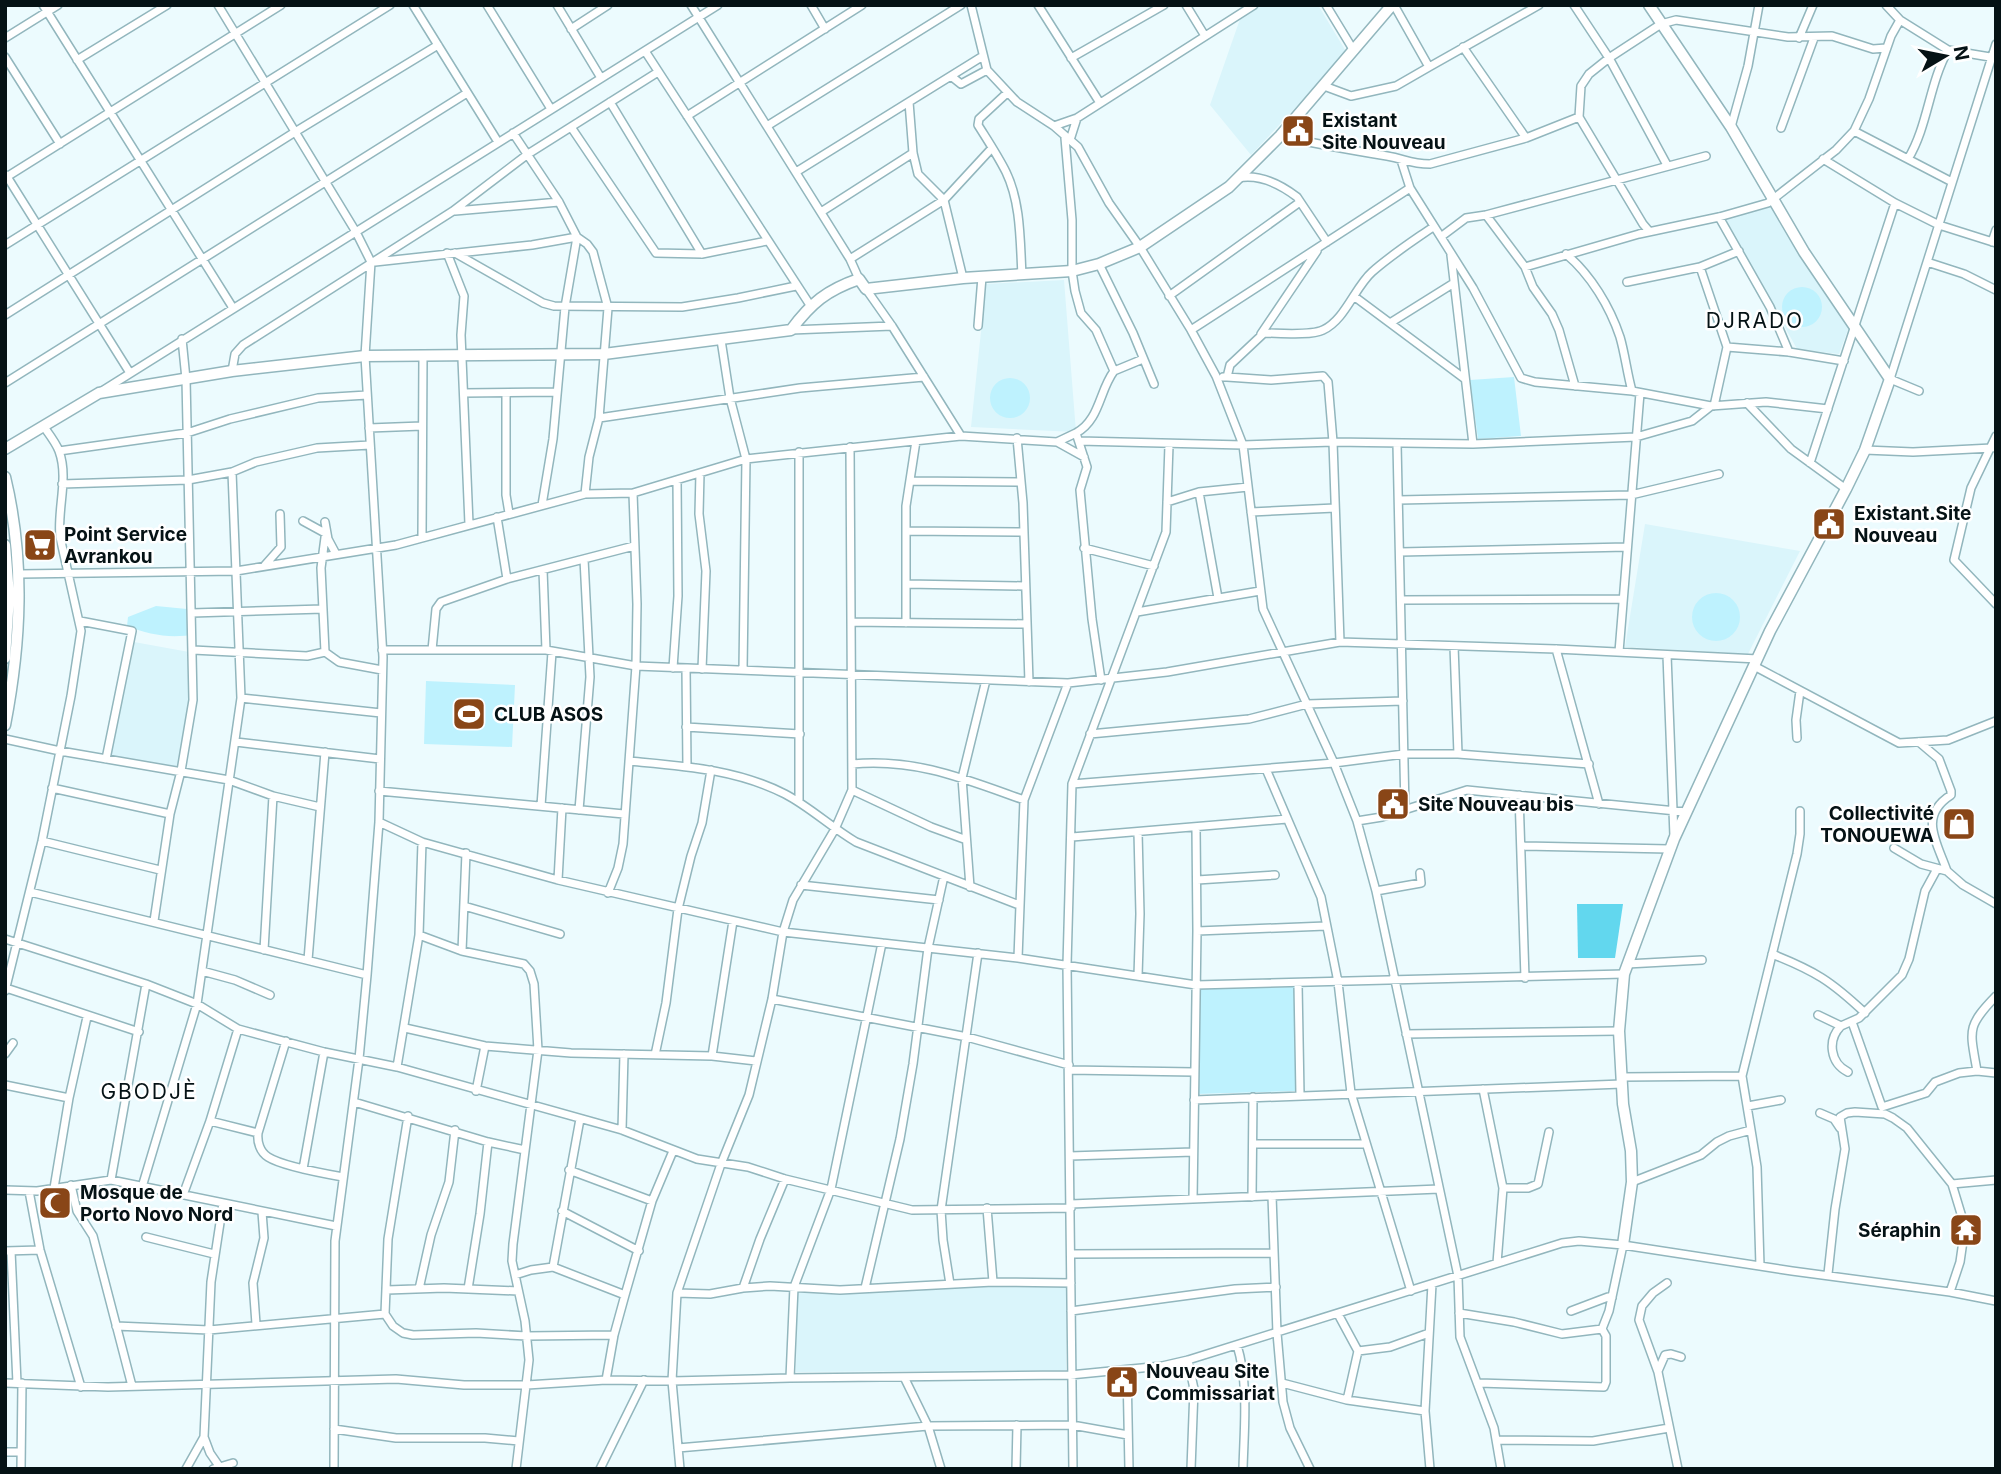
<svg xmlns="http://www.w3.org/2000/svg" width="2001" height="1474" font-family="Inter,sans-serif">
<rect width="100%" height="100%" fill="#ecfbfe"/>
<!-- built -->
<path fill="#daf5fb" d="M1262,5H1318L1347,53L1251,155L1210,105L1240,19Z
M1772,207L1849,327L1839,354L1797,349L1725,219Z
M1064,280L1076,432L971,427L986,284Z
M1645,524L1800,551L1748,654L1625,647Z
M134,642L189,652L188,702L179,768L111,756Z
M1067,1283L1066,1370L796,1372L797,1290Z"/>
<!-- green -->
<path fill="#bef2fe" d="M1782 307a20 20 0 1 1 40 0a20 20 0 1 1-40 0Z
M1514,377L1521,436L1478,439L1470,380Z
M990 398a20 20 0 1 1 40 0a20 20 0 1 1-40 0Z
M1692 617a24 24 0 1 1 48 0a24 24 0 1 1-48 0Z
M156,606L187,609L195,613L196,634C171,639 150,635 127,626L128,617Z
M426,681L515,685L512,747L424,744Z
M1295,987V1091L1196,1094L1197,989Z"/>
<!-- water -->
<path fill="#62d7ee" d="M1577,904H1623L1615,958H1578Z"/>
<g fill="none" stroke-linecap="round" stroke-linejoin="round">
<defs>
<path id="street" d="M43,5L233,308
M218,5L356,232L371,262L365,356L383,657L379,822L367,975L359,1059L335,1241L334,1469
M413,5L498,142
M487,5L551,109
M557,5L601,78
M691,5L850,259L859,279
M811,5L825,29
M971,5L987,70L1017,102L1054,126L1078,147L1109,203L1140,247L1191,330L1216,376L1243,445L1263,609L1334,763L1357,821L1376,891L1458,1276L1460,1337L1494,1428L1501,1469
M1038,5L1100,103
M1186,5L1205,36
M1326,5L1354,51
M1394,5L1429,67L1539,5
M1574,5L1609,58L1667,165
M1886,5L1900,20L1948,50L1996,58
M571,29L608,5
M5,38L58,5
M1799,38L1813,5
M1463,47L1526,138
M645,51L810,305
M5,57L60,144
M1071,58L1164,5
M77,60L167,5
M951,76L961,84L987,70
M1324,86L1351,96L1396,86L1429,67
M1007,93L979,119L978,125C988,141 998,156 1006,172C1021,203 1020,241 1022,275
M610,102L702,254
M909,102L913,153L918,174L944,200L963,278
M687,116L862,5
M767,126L961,5
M1054,126L1077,118L1254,5
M571,127L656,253L702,254L767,241
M1731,127L1748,66L1759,5
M1781,128L1814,38
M1854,131L1952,182
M513,133L559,202L577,237L565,307L553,439L542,505
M1280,136C1316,144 1351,150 1387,156C1405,159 1410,164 1430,164L1526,138L1579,117
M1065,138L1072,220V271L1075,291L1081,313L1096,330L1114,371
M1070,140L1077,118
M1823,159L1895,203L1939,225L1996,243
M1908,159C1928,126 1929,84 1948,50
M1401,160L1410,188L1473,288L1521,378L1535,382L1632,391L1711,406L1766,402L1828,409
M796,172L983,56
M6,175L130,373
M5,178L281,5
M1238,178C1259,174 1280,184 1297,197L1327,242
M455,211L559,202
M821,212L913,153
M1486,215L1525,267L1533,287L1552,314L1559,330L1575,386
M1719,217L1770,307L1789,352
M1649,231L1643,224L1579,117L1581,86L1589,74L1609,58L1661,24L1676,20L1788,37L1832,36L1873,49L1886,48
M1442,236L1466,218L1486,215L1706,156
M1992,242L1996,230
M5,245L390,5
M447,253L464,296L461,335L469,524
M455,253L543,303L554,306L682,307L738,298L796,286
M1566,254C1591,275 1610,307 1620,337C1625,354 1627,373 1632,391
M1451,255L1473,444
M850,259L944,200L992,148
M375,262L532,245L577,237L587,244L593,252L608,308L599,418L589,457L585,494
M1927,262L1964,274L1996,290
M1099,264L1133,333L1154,384
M1525,267L1639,234L1719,217L1768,203L1836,150L1854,131L1869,99L1891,36L1900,20
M1700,267L1727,347L1714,406
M1627,282L1700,267L1739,251
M866,289L892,326L961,436
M1169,296L1300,202
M1355,297L1465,379
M5,315L295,132L438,45
M1390,323L1454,283
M978,326L982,277
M791,330L892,326
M1191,330L1410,188
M1261,334L1317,251
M721,340L730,398L746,459L743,670
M1727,347L1789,352L1844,361
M232,371L235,354L243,345L453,211L528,154L658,72
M1223,377H1227L1230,365L1264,333C1278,333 1311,336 1323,330C1345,320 1355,287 1372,272C1391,255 1413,241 1433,227
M1227,377L1271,380L1323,376L1328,382L1333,442L1340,642
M5,383L467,93
M102,391L718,5
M1919,391L1890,379L1996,44
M464,393L556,392
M506,393V495L509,513
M1747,403L1791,449L1846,489
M599,418L800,388L924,377
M369,428L422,426
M1076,433C1100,420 1099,391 1114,371L1143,359
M1996,436L1971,488L1954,560L1996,604
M1017,438L1023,503L1029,682
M1079,441L1243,445L1333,442L1473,444L1636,437L1692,421L1711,406
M1057,442L1084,457
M1397,444L1405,809
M1865,450L1913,452L1992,448
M59,451L187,433L230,419L318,398L367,395
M799,452V802
M1810,463L1895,203
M700,473L699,514L706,571L702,669
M910,481L1021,482
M62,484L188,480L232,472L256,462L317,448L370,445
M1199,492L1218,598
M1399,500L1631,495L1719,474
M1167,502L1199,492L1248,487
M1251,512L1335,508
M497,517L507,579
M303,521L325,533
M325,522L328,539L336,554
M906,531L1024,532
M422,537L423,356
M1084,548L1154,566
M1400,552L1627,547
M265,565L281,547L280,514
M543,570L546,650
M20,574L236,571L396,545L585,494L633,493L746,459L961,436L1057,442L1076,433L1087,467L1080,490L1092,619L1101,680
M906,584L1024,586
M1401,600L1623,599
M1137,612L1260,591
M192,613L323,609
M80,621L132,631L106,759
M851,622L1027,624
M906,623V506L916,441
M1454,646L1458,754
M1556,649L1599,804
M193,650L307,656L325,652L339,662L382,670
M382,650H546L636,666L1068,683L1167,672L1340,642L1556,649L1758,659
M432,650L436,609L441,602L507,579L634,546
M325,652L321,568L326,530
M1619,652L1640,393
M1667,655L1674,836
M1754,666L1899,743L1948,740L1996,721
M673,668L678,596L677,480
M686,668L687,766
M241,698L381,713
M686,727L800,734
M1090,734L1249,719L1307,704L1403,701
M1797,738L1796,720L1800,691
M5,739L60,751L229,780L273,796L320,807
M236,742L380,759
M1919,742L1939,759L1951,791V795C1918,816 1937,842 1947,871
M629,761C683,766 736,769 785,794C810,807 832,828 856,842L1019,905
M852,764C916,758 965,779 1024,800
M1266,769L1321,897L1338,982L1351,1093L1411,1291
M1072,784L1334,763L1404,754H1458L1589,764
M52,788L170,814
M852,790L931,827L964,839
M379,791L624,814
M1519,795L1525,978
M541,806L552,652
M579,810L590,677L584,559
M1357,821L1382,817L1467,790L1686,812
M379,822L422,842L558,880L783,932L1018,958L1196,985L1624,974
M1072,837L1287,819
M42,841L160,870
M1521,846L1669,849
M1894,848L1921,864L1947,871L1963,885L1996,904
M558,880L562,808
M1197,880L1275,875
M801,885L939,900
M970,887L962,778L986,680
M1376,891L1421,883L1420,873
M30,892L367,975
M608,893L618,868L623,844L636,666L637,604L633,493
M464,906L560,934
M154,921L170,814L181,771L193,700L186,379L182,339
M1197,931L1326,926
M419,935L462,951L524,964L530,971L534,984L538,1050L513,1244L512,1261L525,1321L529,1360L516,1469
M5,939L146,984L197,1004L238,1029L324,1052L397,1067L622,1130L697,1159L748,1167L785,1179L912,1210L1071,1208
M264,950L273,796
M462,951L466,853
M1772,954C1815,971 1831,981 1865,1013
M1018,958L1024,800L1068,683
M308,960L325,752
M1627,964L1702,960
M202,971L235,980L270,995
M1138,976L1140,914L1138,832
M1298,984L1300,1095
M6,988L139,1032
M5,991L42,841L71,696L81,631L60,537C57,509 69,478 59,451C56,443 49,434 44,427
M772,999L967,1037L1069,1065
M1818,1015L1841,1026L1859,1018L1902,975L1909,959L1925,891L1937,869
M1852,1022L1882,1107L1926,1093L1935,1082L1959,1073L1977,1071L1996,1073
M1841,1026C1827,1040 1830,1063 1848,1072
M405,1028L485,1046L571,1053L712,1056L756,1061
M1406,1034L1619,1031
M286,1041L258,1133C257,1142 260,1152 268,1157C282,1166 326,1174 343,1177
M5,1054L13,1043
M655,1055L666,1003L678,909L691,856L702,823L711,770
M712,1056L733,921
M397,1067L419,935L422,842
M1069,1070L1194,1072
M1977,1071C1970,1030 1966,1027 1996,996
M1622,1077L1742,1076
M5,1085L69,1098
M1483,1089L1503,1188L1497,1263
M476,1091L485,1046
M1194,1100L1622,1084
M354,1102L488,1142L525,1150
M1748,1106L1781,1100
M1820,1113L1834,1119L1840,1128
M408,1116L388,1239L385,1314L393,1326L403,1333L413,1335L476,1333L527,1336L614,1335
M210,1121L258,1133
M622,1130L624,1054
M1751,1130L1757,1167L1760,1266
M1253,1144H1366
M1070,1156L1193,1152
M303,1169L324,1052
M569,1170L652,1201
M111,1180L146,984
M1632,1182L1701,1155L1717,1142L1729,1136L1751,1130L1742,1076L1797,854L1800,834V811
M1952,1184L1996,1180
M71,1185L77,1211L93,1236L132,1386
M142,1187L197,1004L241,698L232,472
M54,1188L69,1098L87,1017
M1503,1188H1528L1538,1184L1549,1132
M5,1190L37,1191L111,1180L336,1226
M29,1191L40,1250L81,1387
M183,1195L210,1121L238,1029
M1272,1196L1277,1333L1283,1402L1290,1428L1310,1469
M1252,1197L1253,1097
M1193,1199L1197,931L1196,828
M1071,1204L1439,1189
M987,1208L993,1282
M562,1211L639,1251
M146,1237L214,1254
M5,1251L40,1250
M11,1251L17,1383
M1071,1254L1274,1253
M553,1267L580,1119
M1828,1274L1835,1209L1845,1149L1840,1117L1847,1113L1855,1112L1885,1114L1893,1118L1907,1128L1952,1184L1962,1217L1964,1234L1960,1262L1950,1292
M515,1275L531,1270L553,1267L625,1295
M1667,1283L1653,1293L1642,1306L1639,1320L1658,1372L1678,1469
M950,1284L943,1240L941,1210L978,953
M743,1288L760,1239L785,1179
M865,1288L900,1139L913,1064L928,948L944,876
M419,1289L431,1235L449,1182L455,1130
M468,1289L480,1214L488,1142
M387,1290L444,1288L518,1291
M677,1293L710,1294L743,1288L770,1286L840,1290L993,1282L1071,1283
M1071,1311L1235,1289L1276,1287
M1571,1311L1608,1297L1612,1298
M1459,1313L1514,1322L1562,1334L1602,1329L1609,1311L1623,1245
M1338,1314L1358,1351L1390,1347L1429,1333
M256,1324L253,1283L264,1238L262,1212
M116,1326L209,1330L385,1314
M1237,1345C1249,1384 1244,1429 1243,1469
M1358,1351L1347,1400L1425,1411
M1188,1360L1194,1389L1191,1469
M1127,1370L1129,1469
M1658,1371L1665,1355L1671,1354L1681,1357
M904,1377L928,1426L941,1469
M790,1378L794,1287L831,1189L882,943
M606,1380L614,1335L625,1295L652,1201L673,1151
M5,1383L108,1387L396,1379L464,1385H527L606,1380L672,1381L790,1378L1070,1375L1162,1366L1188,1360L1562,1243L1579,1241L1623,1245L1792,1271L1950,1292L1996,1301
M1282,1383L1347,1400
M1479,1383L1604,1387L1606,1382V1336L1602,1329
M334,1429L396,1438H485L519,1441
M1497,1440L1593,1441L1669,1428
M678,1448L928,1426L1072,1425L1128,1435
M5,1452H21
M219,1466L210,1453L204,1437L211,1282L223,1203
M21,1469L22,1383
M186,1469L204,1437
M213,1469L233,1463
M600,1469L644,1380
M680,1469L672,1381L677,1293L721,1164L749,1095L772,999L783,932L793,900L835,829L852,790L850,447
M1016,1469L1017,1425
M1073,1469L1067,965L1072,784L1166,532L1169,445
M1430,1469L1425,1411L1432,1284"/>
<path id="secondary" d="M5,449L99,393L232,371L365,356L604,354L791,330C811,303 827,290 859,279L866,289L963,278L1072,271L1099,264L1140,247L1229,187L1280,136L1392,5
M5,477C25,560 21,642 5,725
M5,545L9,596L5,658
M1623,1245L1632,1182L1631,1151L1623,1104L1619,1031L1624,974L1674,839L1770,631L1846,489L1865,450L1890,379L1804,252L1731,127L1649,5"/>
</defs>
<!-- street casing -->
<use href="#street" stroke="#92b6bd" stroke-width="10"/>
<!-- secondary casing -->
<use href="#secondary" stroke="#92b6bd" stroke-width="13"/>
<!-- street -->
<use href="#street" stroke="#fff" stroke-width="7"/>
<!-- secondary -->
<use href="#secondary" stroke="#fff" stroke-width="10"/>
</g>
<!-- icons -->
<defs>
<symbol id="civic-square" viewBox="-11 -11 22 22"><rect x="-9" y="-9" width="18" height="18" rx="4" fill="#894617" stroke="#fff"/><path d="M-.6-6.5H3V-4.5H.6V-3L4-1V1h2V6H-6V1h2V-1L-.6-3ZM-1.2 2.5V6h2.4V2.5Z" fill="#fff"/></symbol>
<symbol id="supermarket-square" viewBox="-11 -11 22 22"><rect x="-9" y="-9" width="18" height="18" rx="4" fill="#894617" stroke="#fff"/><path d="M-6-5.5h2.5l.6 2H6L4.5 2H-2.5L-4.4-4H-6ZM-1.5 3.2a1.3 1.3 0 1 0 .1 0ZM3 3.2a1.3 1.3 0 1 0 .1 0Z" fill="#fff"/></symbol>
<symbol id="stadium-square" viewBox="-11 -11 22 22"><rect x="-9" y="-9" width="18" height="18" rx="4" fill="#894617" stroke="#fff"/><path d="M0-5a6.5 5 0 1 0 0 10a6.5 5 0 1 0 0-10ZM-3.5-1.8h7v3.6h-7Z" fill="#fff"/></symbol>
<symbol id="shop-square" viewBox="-11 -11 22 22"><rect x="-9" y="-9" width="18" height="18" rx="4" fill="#894617" stroke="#fff"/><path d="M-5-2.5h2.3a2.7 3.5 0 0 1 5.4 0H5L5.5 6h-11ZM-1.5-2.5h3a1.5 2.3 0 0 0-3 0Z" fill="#fff"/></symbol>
<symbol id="mosque-square" viewBox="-11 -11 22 22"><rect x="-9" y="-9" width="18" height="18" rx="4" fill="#894617" stroke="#fff"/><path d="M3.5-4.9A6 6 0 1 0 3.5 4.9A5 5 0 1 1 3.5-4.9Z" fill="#fff"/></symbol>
<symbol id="temple-square" viewBox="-11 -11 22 22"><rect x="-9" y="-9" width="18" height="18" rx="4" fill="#894617" stroke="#fff"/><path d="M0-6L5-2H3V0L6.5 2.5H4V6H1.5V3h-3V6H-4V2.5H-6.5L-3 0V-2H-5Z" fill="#fff"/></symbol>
</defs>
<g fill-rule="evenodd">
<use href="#civic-square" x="1279" y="112" width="38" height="38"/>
<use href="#civic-square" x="1810" y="505" width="38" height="38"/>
<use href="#supermarket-square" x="21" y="526" width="38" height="38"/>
<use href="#stadium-square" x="450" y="695" width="38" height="38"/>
<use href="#civic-square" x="1374" y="785" width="38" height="38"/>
<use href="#shop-square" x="1940" y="805" width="38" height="38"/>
<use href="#mosque-square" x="36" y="1184" width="38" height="38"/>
<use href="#temple-square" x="1947" y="1211" width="38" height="38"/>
<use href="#civic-square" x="1103" y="1363" width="38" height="38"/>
</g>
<g text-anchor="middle" stroke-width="5" stroke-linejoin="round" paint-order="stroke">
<!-- poi labels -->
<g font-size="19" font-weight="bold" fill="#051215" stroke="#fff" text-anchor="start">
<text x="1322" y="127">Existant<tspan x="1322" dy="22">Site Nouveau</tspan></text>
<text x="1854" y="520">Existant.Site<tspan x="1854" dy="22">Nouveau</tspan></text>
<text x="64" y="541">Point Service<tspan x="64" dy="22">Avrankou</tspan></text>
<text x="494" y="721">CLUB ASOS</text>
<text x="1418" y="811">Site Nouveau bis</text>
<text x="1934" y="820" text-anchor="end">Collectivité<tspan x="1934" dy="22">TONOUEWA</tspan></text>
<text x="80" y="1199">Mosque de<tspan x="80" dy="22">Porto Novo Nord</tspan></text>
<text x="1941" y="1237" text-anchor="end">Séraphin</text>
<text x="1146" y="1378">Nouveau Site<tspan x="1146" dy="22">Commissariat</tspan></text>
</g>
<!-- neighbourhood labels -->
<g font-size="21" letter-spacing="2" fill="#051215" stroke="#fff">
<text x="1755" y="328">DJRADO</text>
<text x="149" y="1099">GBODJÈ</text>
</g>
</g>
<!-- border -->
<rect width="2001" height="1474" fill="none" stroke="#051215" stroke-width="14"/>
<!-- north arrow -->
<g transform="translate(1945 56) rotate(80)" stroke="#ffffff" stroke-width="5" paint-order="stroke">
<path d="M0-5L12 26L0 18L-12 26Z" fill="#051215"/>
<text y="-10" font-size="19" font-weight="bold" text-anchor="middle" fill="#051215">N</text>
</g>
</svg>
